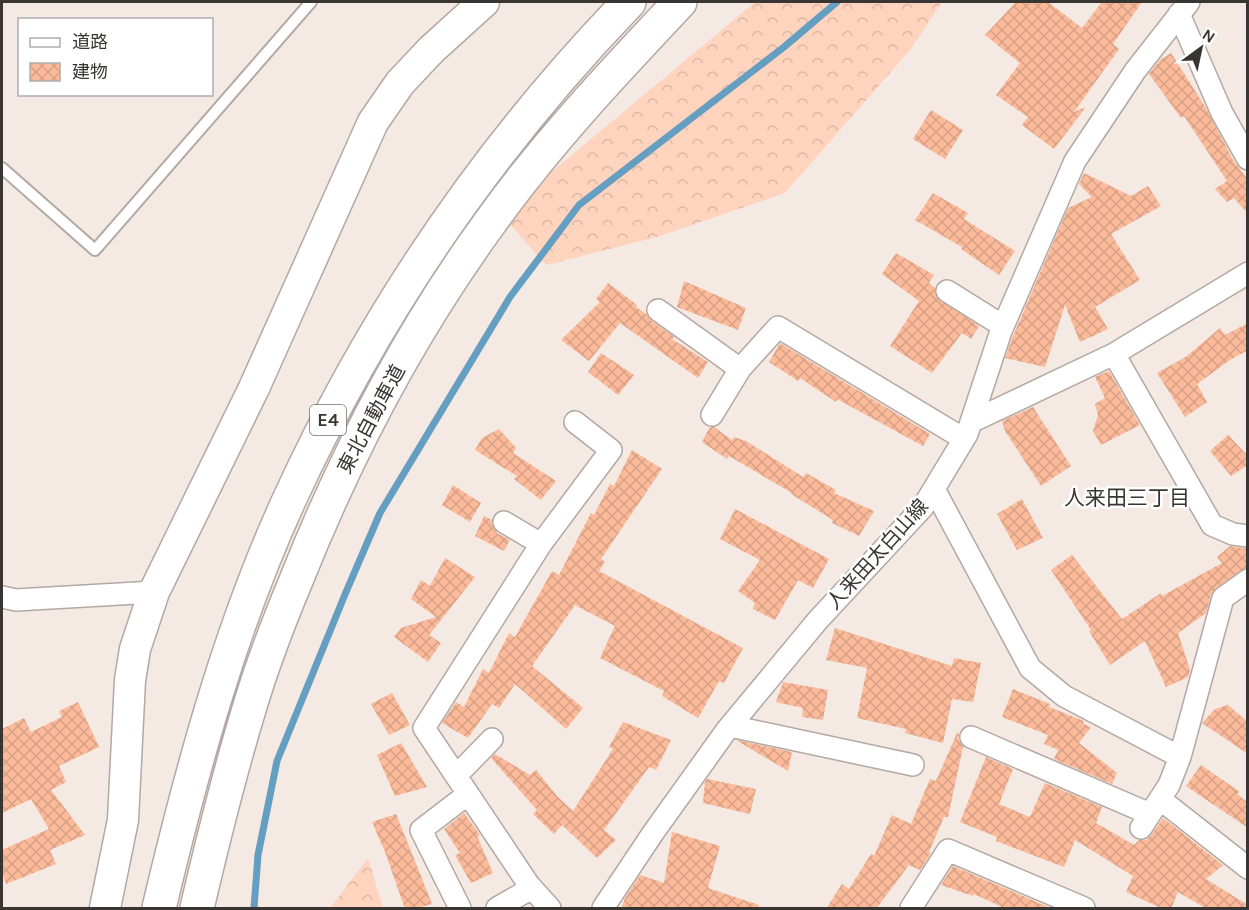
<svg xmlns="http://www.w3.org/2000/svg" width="1249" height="910" font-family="Karla,'Noto Sans JP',sans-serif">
<defs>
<pattern id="forest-crowns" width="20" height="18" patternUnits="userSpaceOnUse" patternTransform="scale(1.5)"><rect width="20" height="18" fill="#ffd4be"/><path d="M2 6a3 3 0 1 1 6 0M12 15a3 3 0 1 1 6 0" fill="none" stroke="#dbb7a4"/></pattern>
<pattern id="building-cross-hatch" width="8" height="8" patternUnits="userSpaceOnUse" patternTransform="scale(1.5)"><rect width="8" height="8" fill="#fbba99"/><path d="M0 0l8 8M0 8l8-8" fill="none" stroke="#d8a084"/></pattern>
</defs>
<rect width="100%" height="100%" fill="#f5e9e3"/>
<!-- forest -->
<path fill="url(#forest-crowns)" d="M755,2H942L911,49L785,193L657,237L546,265L501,214Z
M368,858L383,908H330Z"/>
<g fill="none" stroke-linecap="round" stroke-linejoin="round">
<!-- stream -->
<path stroke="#649fc2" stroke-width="7" d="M254,908L258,855L277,761L346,592L380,513L510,297L579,205L784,47L837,2"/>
</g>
<!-- building -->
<path fill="url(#building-cross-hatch)" d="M1016,2H1048L1082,28L1102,2H1142L1113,44L1119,49L1074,112L1086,107L1054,149L1022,125L1028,117L996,95L1020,63L985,35Z
M1171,53L1206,108L1233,160L1248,180V214L1234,198L1227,202L1215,189L1227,181L1184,116L1181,118L1149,74L1160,60Z
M931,110L963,130L945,159L913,139Z
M1084,173L1131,196L1148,186L1161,206L1111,234L1140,280L1095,307L1108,329L1080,342L1065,305L1045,367L1005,358L1013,336L1068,208L1092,197L1079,184Z
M933,193L968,213L964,219L1015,251L999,275L961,249L962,247L915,220Z
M896,253L934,275L929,283L935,288L936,297L979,326L971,339L962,333L932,373L890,346L919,301L882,274Z
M684,281L746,308L738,330L677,307Z
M608,283L637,305L636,307L646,314L651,320L674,337L672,339L708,362L698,378L620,323L589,361L561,340L600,302L596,299Z
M1248,323V350L1230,360L1197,384L1207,402L1185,417L1157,373L1187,356L1220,328L1225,335Z
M780,343L930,434L923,446L837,399L836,402L800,378L798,381L769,362Z
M601,353L634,375L618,395L588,372Z
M1109,371L1140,425L1101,445L1093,431L1098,415L1095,404L1105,398L1095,377Z
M1033,407L1071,466L1041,486L1005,431L1002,421Z
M710,427H714L732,440L734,437L746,441L803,477L806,473L836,490L834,493L874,511L859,536L832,523L833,520L791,494L792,493L729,456L727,459L702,442Z
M499,429L516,448L513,453L556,481L541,500L514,479L517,476L475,450L482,438Z
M1228,435L1248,456V465L1231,476L1210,451Z
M632,450L662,469L601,559L605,562L599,571L743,648L724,683L719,681L698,718L662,696L664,691L600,658L615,626L575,605L532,666L583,708L566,729L515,684L499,708L492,704L468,738L442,723L456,702L464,707L483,669L489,673L509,633L515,637L552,571L559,575L591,513L594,515L610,484L614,486Z
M453,485L481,503L470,522L442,505Z
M1022,499L1043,538L1017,550L997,514Z
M735,509L829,559L813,588L798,580L775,620L753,609L755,603L738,591L760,560L720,539Z
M484,516L492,520L493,528L497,533L510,540L504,551L475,536Z
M1230,546L1248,549V566L1216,588L1211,595L1206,613L1178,633L1190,670L1188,677L1166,687L1145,641L1110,665L1089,631L1091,630L1051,570L1072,555L1122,619L1161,593L1162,596L1222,563L1217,557Z
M445,558L475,577L429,635L441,643L428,662L394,637L401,628L436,617L411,599L421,580L430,586Z
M835,628L952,666L954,658L981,663L973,702L952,699L943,743L905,733L906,729L857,718L867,668L826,660Z
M783,682L828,690L823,720L802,717L803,708L776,702Z
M1013,689L1050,704L1049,707L1084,721L1083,724L1091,727L1079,743L1117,773L1112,784L1054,759L1058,750L1044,744L1048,735L1002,717Z
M392,693L410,725L389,735L371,704Z
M78,702L99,747L59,766L66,782L51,790L85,835L50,850L56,864L6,884L2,873V850L49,829L31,799L2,813V729L24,718L31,732L62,717L59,711Z
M1228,705L1248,722V754L1202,723L1215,709Z
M623,722L671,740L656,770L649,767L604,830L616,840L597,858L562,825L554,834L533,814L537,810L491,758L495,754L530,775L536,770L557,796L573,811L613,749L609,747Z
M957,733L959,734L958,739L963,747L948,817H944L929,852L931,853L920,870L909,865L876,909H826L842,884L849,889L871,854L874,856L892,815L911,824L930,779L936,781Z
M736,740L792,752L788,771Z
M401,743L427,787L395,796L377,755Z
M986,757L1013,769L999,804L1030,817L1045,783L1102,807L1096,823L1134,845L1139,840H1146L1151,835L1163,818L1223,865L1206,879L1248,905V909H1207L1178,892L1171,909H1163L1126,892L1133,876L1075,840L1064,867L996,841L997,837L960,822Z
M1201,765L1240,792L1237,794L1248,803V828L1186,786Z
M707,779L756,789L750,814L703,803L705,782Z
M464,813L480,835L477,836L493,873L471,883L455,855L460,853L444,829Z
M396,814L421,876L432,904L414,909H405L385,852L372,822Z
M672,832L720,846L708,888L759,905L758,909H621L625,898L640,875L664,883Z
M953,866L1053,909H1006L974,894L973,896L941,885Z"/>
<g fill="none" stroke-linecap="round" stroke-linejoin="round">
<defs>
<path id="lane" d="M2,168L95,250L311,2"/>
<path id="street" d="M1179,14L1222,113L1248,159
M947,291L1003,326
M658,310L740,369
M1114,354L1248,273
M712,415L740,369L778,327L964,439
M971,422L1001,331L1075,161L1135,71L1189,2
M934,489L1030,668L1064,696L1180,757L1223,598L1248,580
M504,522L541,544
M2,597L16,600L154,592
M730,726L913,765
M971,737L1150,814
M456,776L492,739
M1160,799L1248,868
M1141,828L1169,785L1180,757
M460,908L421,830L468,794
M497,908L532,888
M550,908L529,885L424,728L541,544L611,450L575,422
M603,908L653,833L726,731L818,620L923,507L967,434L971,422L1114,354L1212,525L1233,534L1248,536
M911,908L948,850L1084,908"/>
<path id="secondary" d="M105,908L123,820L130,680L135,649L154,592L254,388L373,122L400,83L431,50L484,2"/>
<path id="highway" d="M159,908C192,769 230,628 290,498C375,313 488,148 629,2
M197,908C212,844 228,779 247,716C260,671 277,626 295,583C345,457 409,334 489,224C546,144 613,73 680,2"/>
</defs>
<!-- lane casing -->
<use href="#lane" stroke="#b3a8a2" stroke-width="14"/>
<!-- street casing -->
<use href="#street" stroke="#b3a8a2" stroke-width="24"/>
<!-- secondary casing -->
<use href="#secondary" stroke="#b3a8a2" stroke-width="33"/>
<!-- highway casing -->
<use href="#highway" stroke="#b3a8a2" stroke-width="36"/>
<!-- lane -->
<use href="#lane" stroke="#fff" stroke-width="10"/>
<!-- street -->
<use href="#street" stroke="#fff" stroke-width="21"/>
<!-- secondary -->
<use href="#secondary" stroke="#fff" stroke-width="30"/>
<!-- highway -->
<use href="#highway" stroke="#fff" stroke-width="33"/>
</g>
<g text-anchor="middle" stroke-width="5" stroke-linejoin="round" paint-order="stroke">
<!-- shield labels -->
<rect fill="#fff" stroke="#747270" stroke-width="1.5" x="310" y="405" width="36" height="30" rx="4.5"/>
<g font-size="18" font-weight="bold" fill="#393532">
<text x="328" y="426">E4</text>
</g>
<!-- street labels -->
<g font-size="20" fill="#393532" stroke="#fff">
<text transform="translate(371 419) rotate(-62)" y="7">東北自動車道</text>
<text transform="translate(877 554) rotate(-48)" y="7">人来田太白山線</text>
</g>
<!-- neighbourhood labels -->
<g font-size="21" fill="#393532" stroke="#fff">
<text x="1127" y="505">人来田三丁目</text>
</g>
</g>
<!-- border -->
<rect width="1249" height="910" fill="none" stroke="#393532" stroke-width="6"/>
<!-- legend -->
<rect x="18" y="18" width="195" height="78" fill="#ffffff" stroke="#b0aead" stroke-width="1.5"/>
<rect x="30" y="38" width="30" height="9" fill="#ffffff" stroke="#b0aead" stroke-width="1.5"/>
<text x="72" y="48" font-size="18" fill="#393532">道路</text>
<rect x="30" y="63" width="30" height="18" fill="url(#building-cross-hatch)" stroke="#b0aead" stroke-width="1.5"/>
<text x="72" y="78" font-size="18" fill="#393532">建物</text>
<!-- north arrow -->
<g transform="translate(1201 48) rotate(33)" stroke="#ffffff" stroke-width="4.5" paint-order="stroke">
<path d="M0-4.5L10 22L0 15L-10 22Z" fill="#393532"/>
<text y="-9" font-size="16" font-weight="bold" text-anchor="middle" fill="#393532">N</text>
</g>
</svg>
